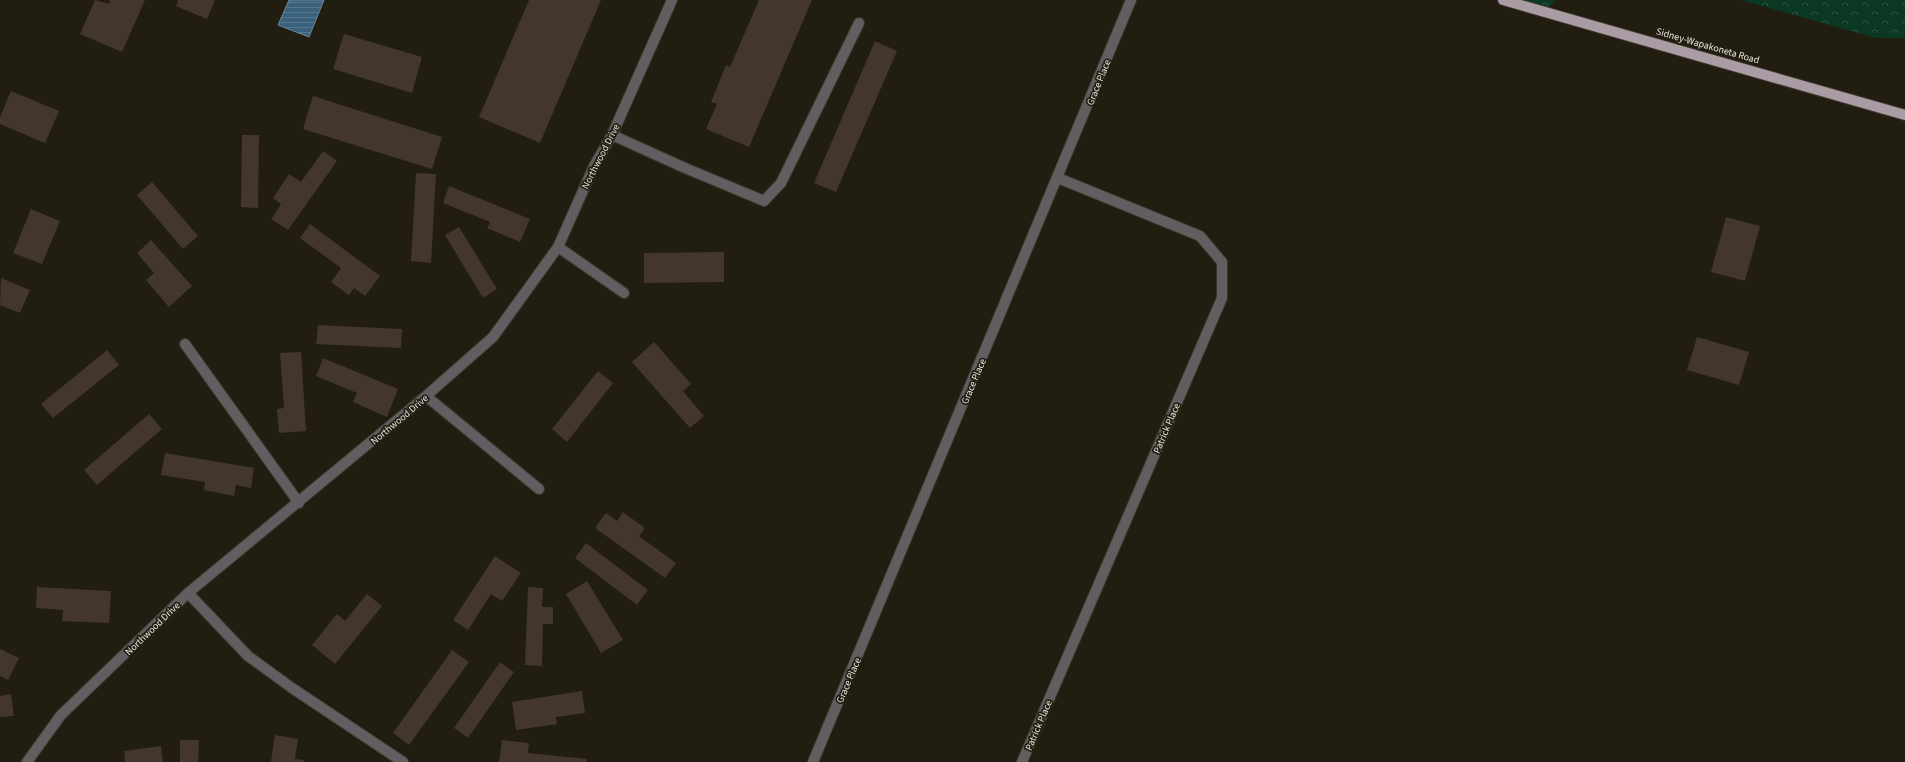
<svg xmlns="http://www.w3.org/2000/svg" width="1905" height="762" font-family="'Source Sans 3',sans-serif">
<defs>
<pattern id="forest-crowns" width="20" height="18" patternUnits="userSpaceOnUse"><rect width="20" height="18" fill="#0b3823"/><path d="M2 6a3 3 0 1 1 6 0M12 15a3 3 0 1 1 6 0" fill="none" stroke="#2e5542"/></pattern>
<pattern id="water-rules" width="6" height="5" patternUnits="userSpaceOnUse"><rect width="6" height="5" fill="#3a617c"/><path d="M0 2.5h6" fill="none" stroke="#56788e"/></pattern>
</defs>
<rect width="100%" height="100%" fill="#211d10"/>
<!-- forest -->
<path fill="url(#forest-crowns)" d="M1503,0H1555L1546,11Z
M1741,0H1905V38H1876Z"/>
<!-- water -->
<path fill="url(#water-rules)" stroke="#6d8898" d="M289,0H324L309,37L278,25Z"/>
<!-- building -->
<path fill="#43362d" d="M95,0L109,4L110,0H145L122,52L80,34Z
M178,0H215L207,19L176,6Z
M529,0H601L540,143L479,117Z
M759,0H812L749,147L706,129L717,104L711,102L726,65L730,67Z
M344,34L422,57L412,93L333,69Z
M875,41L897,51L836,192L814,183Z
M11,91L59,111L45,143L0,124V117Z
M313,96L442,137L432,169L303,129Z
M242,135H259L258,208L241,207Z
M323,151L337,161L288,230L271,219L281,204L273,198L289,174L301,182Z
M416,173L436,174L431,263L411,261Z
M152,182L198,236L183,249L137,195Z
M449,186L530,219L520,242L487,228L490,222L443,203Z
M31,209L60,221L42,264L13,253Z
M1726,217L1760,226L1745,281L1711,272Z
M310,224L380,276L365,296L354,288L349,295L331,282L341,268L300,238Z
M459,227L497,289L483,298L445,235Z
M151,240L192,286L169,307L146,280L154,273L137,253Z
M724,252V282L644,283V253Z
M1,278L30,290L20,313L0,305Z
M318,325L402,329L401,348L316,344Z
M1697,337L1749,352L1739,385L1687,370Z
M654,342L691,384L683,391L704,416L690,428L632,362Z
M107,350L119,365L53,418L41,404Z
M301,352L306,431L279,433L277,409L284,408L280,353Z
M323,358L398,389L387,417L353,402L357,393L316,376Z
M598,371L613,383L567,442L552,429Z
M149,414L162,429L97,485L84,470Z
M165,453L254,468L251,488L236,485L234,496L204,490L205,482L161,475Z
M623,512L645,528L639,536L676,563L665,578L595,528L606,513L617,521Z
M586,543L648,590L637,605L575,558Z
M495,556L521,573L502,601L491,594L468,630L453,620Z
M587,581L623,640L601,653L566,594Z
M37,587L111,591L109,623L62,621L63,610L36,608Z
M528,587L543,588L542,607H553V624H543L542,666L525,665Z
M367,594L382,606L335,664L312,645L337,614L345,621Z
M0,649L19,658L8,680L0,676Z
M452,650L469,662L409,745L393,733Z
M500,662L514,672L468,738L454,728Z
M582,691L585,713L556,717L557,724L516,730L512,702Z
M11,694L14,716L0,717V696Z
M275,735L298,739L295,759L304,760V762H271Z
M180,740H199L198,762H180Z
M502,740L529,743L528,753L587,759L586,762H499Z
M161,746L163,762H125L124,751Z"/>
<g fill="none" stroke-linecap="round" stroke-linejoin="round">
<defs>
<path id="minor" d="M612,135L685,168L764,201L781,183L859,23
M558,247L624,293
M185,344L299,503
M426,396L539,489
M188,593L248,656L292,688L403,762
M27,762L61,715L188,593L426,396L493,337L558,247L594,166L612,135L672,0
M813,762L1131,0
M1022,762L1222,298V262L1200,236L1058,178"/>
<path id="major" d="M1503,0L1905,115"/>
</defs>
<!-- minor casing -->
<use href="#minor" stroke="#3c392c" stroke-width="12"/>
<!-- major casing -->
<use href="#major" stroke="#3c392c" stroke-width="12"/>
<!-- minor -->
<use href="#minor" stroke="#635c61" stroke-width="10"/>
<!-- major -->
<use href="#major" stroke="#aa9ca5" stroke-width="10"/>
</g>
<g text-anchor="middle" stroke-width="3.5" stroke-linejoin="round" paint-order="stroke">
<!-- street labels -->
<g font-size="10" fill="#e5e3da" stroke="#211d10">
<text transform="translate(1708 45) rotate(16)" y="4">Sidney-Wapakoneta Road</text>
<text transform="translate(1098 82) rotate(-68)" y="4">Grace Place</text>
<text transform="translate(600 156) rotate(-63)" y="4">Northwood Drive</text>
<text transform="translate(973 381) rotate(-67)" y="4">Grace Place</text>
<text transform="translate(399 419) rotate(-40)" y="4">Northwood Drive</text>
<text transform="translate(1166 428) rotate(-67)" y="4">Patrick Place</text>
<text transform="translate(152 628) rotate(-44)" y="4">Northwood Drive</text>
<text transform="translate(848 680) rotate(-67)" y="4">Grace Place</text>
<text transform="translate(1038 725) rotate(-67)" y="4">Patrick Place</text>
</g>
</g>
</svg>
